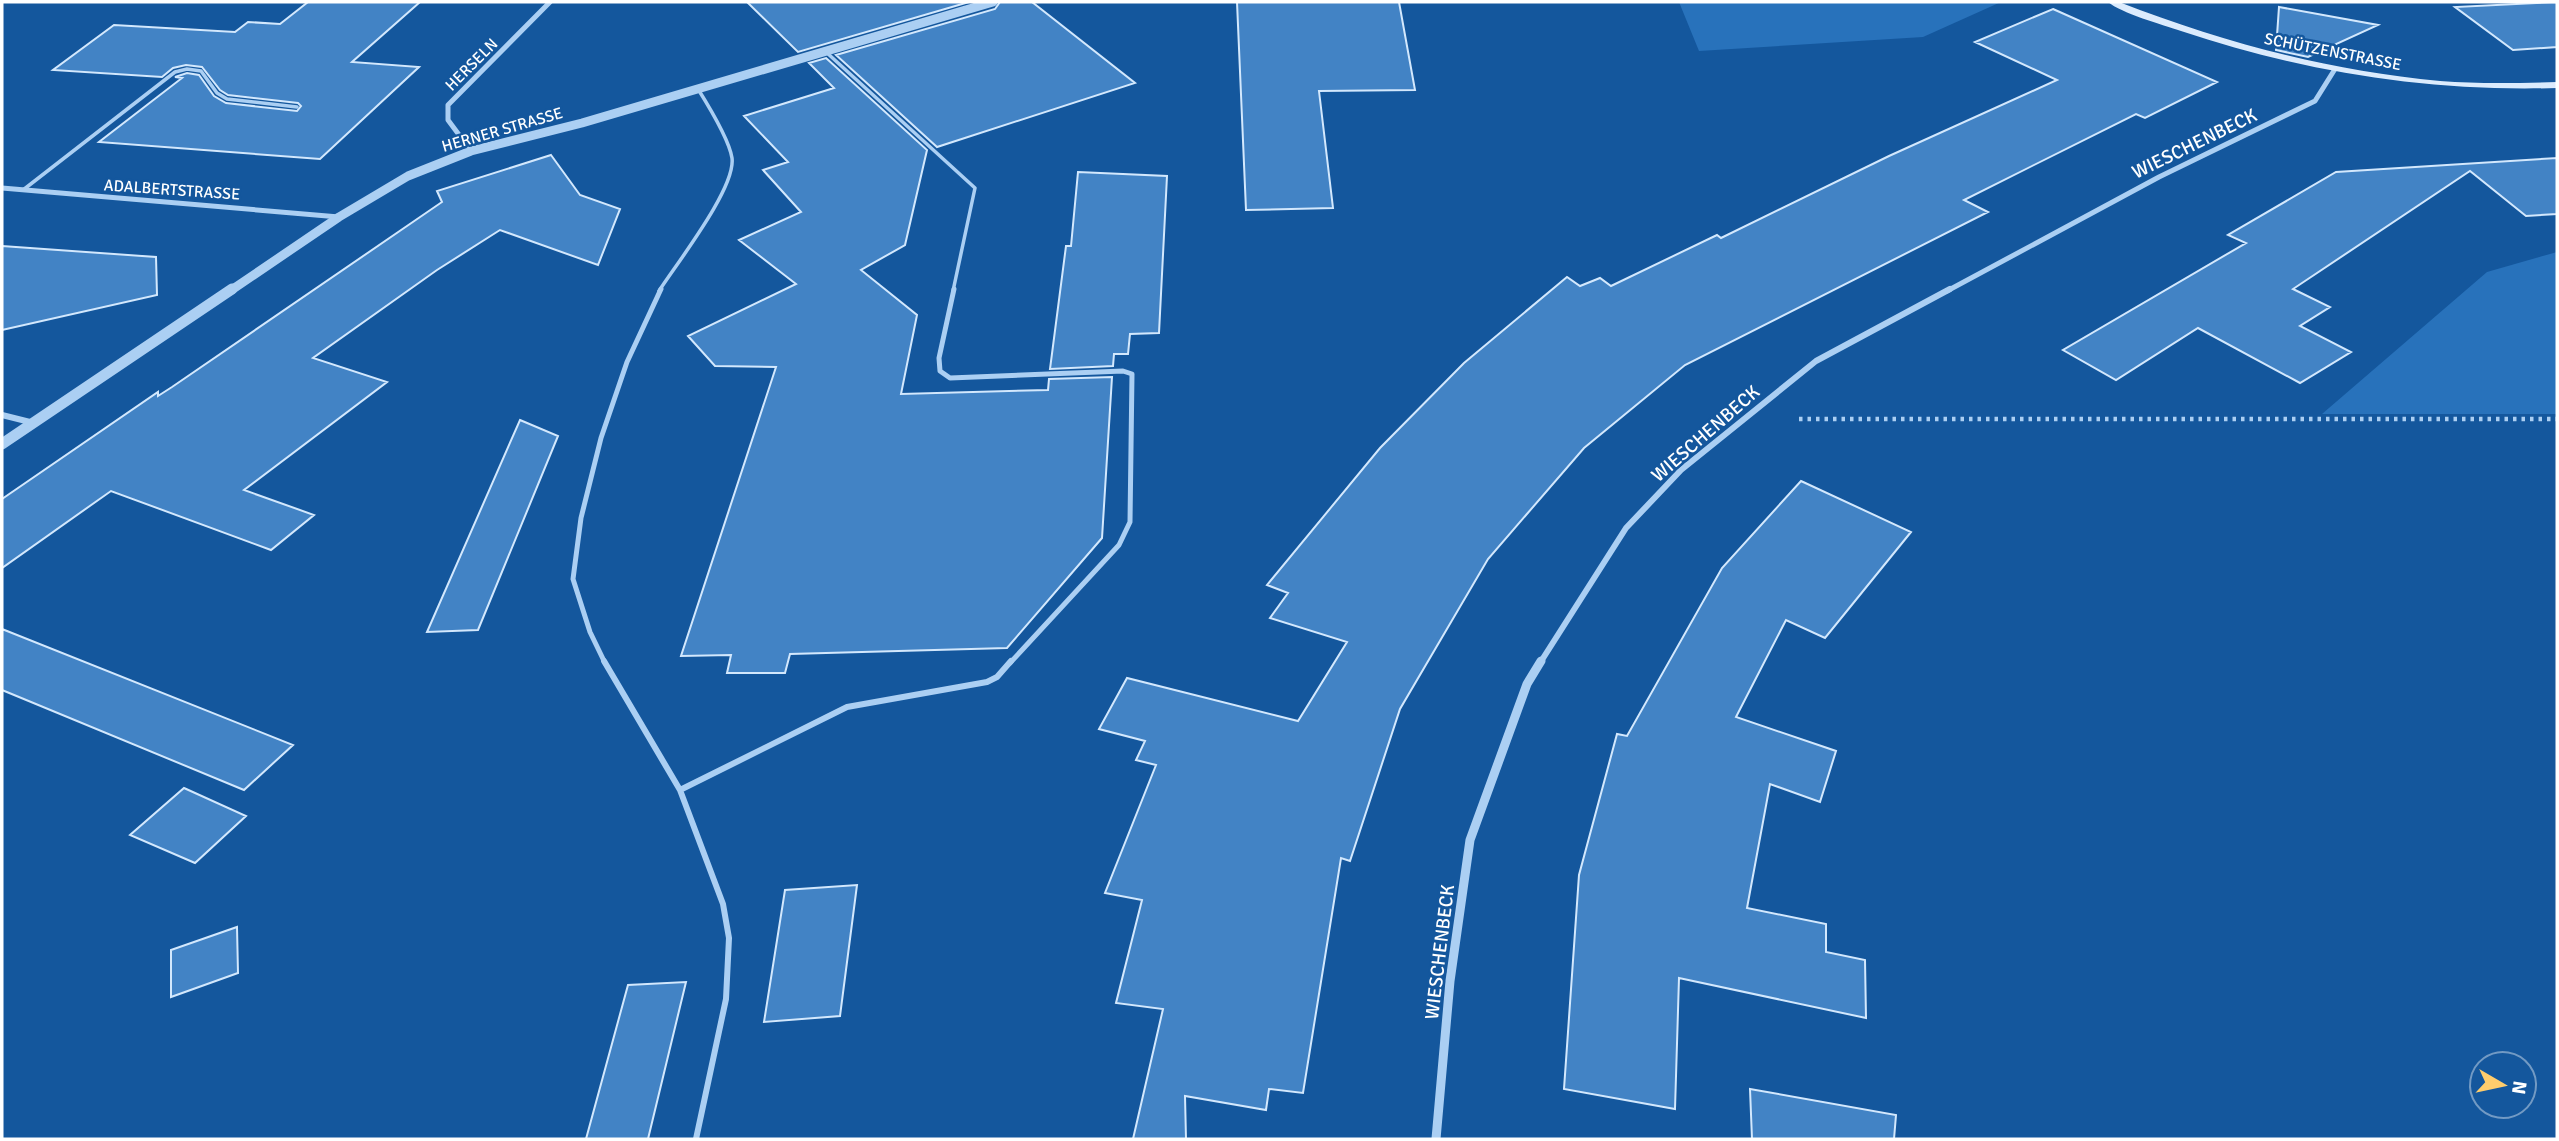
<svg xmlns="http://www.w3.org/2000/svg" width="2559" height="1141" font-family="Signika,sans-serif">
<rect width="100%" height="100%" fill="#14579d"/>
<!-- green -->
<path fill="#2872bb" d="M1679,2H2001L1923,37L1699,51Z
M2557,252V414H2322L2487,272Z"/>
<!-- building -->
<path fill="#4283c5" stroke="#d3e8fd" stroke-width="2" d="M308,2H420L352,62L419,67L320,159L99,142L182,78L175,77L187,73L199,75L214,96L226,103L297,111L301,106L298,103L228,95L220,90L202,67L186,65L173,68L162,77L53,70L114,25L235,32L248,22L280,24Z
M747,2H969L798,52Z
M1000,2H1032L1135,83L937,147L836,55L995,9Z
M1237,2H1399L1415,90L1319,91L1333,208L1246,210Z
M2557,2V47L2513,50L2455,7Z
M2279,7L2378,25L2308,57L2276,50Z
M2053,9L2217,82L2145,118L2136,114L1964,200L1988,212L1685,365L1584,448L1488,559L1400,709L1350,861L1341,858L1303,1093L1269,1089L1266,1110L1185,1096L1186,1139H1133L1163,1009L1116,1003L1142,900L1105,893L1156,765L1136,760L1145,741L1099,729L1127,678L1298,721L1347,642L1270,618L1288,593L1267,585L1380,448L1464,363L1567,277L1580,286L1600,278L1611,286L1717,235L1721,238L1889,156L2057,80L1975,42Z
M826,58L927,150L905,245L861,270L917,315L901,394L1048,390L1049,379L1112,377L1102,538L1007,648L790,654L785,673H727L731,655L681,656L776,367L715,366L688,336L796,284L739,240L801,212L763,170L788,162L744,116L834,88L809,63Z
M551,155L580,195L620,209L598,265L500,230L437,270L313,358L387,382L244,490L314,515L271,550L111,491L2,568V499L158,392V396L172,387L442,202L437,191Z
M2557,158V214L2526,216L2470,171L2293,289L2330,307L2300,326L2351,352L2300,383L2198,328L2116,380L2063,350L2246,243L2228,235L2336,172Z
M1078,172L1167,176L1159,333L1130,334L1128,354H1114L1113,366L1050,369L1066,246H1071Z
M2,246L156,257L157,295L2,330Z
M520,420L558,436L478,630L427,632Z
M1801,481L1911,532L1825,638L1786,620L1736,717L1836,751L1820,802L1770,784L1747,908L1826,924V952L1865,960L1866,1018L1679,978L1675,1109L1564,1089L1579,875L1617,734L1627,736L1722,568Z
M2,629L293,745L244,790L2,690Z
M184,788L246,816L195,863L130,835Z
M857,885L840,1016L764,1022L785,890Z
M237,927L238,973L171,997V950Z
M686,982L648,1139H586L628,985Z
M1750,1089L1896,1115L1894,1139H1752Z"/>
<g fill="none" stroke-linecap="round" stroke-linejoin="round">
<!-- path -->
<path stroke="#abcff3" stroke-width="4.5" stroke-dasharray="3.5 5" stroke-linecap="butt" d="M1799,419H2557"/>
<!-- service-far2 -->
<path stroke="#abcff3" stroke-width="3.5" d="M826,52L975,188L953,291
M23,190L175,72L187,69L201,71L217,93L227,99L297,107
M659,291C677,263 736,188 732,158C729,139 708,105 698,89"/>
<!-- service-far1 -->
<path stroke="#abcff3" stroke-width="5" d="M954,289L939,358L940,371L950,378L1123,371L1132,374L1130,522L1119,545L1010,663
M605,663L590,632L573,579L581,518L601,438L627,362L661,289"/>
<!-- service -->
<path stroke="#abcff3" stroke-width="6" d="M604,661L680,790L723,904L729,938L726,999L696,1139
M680,790L847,707L987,682L997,677L1011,661"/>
<!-- minor-far2 -->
<path stroke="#abcff3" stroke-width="5" d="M471,151L448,120V105L550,2
M2,188L339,217
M1947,291L2159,177L2315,101L2335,69"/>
<!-- minor-far1 -->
<path stroke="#abcff3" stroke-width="6" d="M2,415L34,423
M1540,663L1626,528L1681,470L1816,361L1950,289"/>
<!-- minor -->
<path stroke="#abcff3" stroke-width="9" d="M1436,1139L1450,981L1470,840L1527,684L1541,661"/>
<!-- tertiary-far1 -->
<path stroke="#abcff3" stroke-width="9" d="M230,291L339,217L408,176L471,151L582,123L993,2"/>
<!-- tertiary -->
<path stroke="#abcff3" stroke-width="11" d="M2,444L232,289"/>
<!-- secondary -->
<path fill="#dbebfd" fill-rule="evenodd" d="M2108,2H2119C2223,42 2328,71 2440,81C2479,84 2518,83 2557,82V88C2428,92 2304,72 2181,31C2163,25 2121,13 2108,2Z"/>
</g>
<g text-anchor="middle" stroke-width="5" stroke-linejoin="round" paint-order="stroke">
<!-- far-street labels -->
<g font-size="16" fill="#fff" stroke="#14579d">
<text transform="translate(2333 51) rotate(11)" y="6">SCHÜTZENSTRASSE</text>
<text transform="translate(471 64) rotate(-45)" y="6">HERSELN</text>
<text transform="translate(502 129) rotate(-16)" y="6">HERNER STRASSE</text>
<text transform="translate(172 189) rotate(4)" y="6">ADALBERTSTRASSE</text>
</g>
<!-- street labels -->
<g font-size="19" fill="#fff" stroke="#14579d">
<text transform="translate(2194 143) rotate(-26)" y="7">WIESCHENBECK</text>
<text transform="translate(1705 433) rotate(-41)" y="7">WIESCHENBECK</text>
<text transform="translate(1439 952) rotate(-83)" y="7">WIESCHENBECK</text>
</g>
</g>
<!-- border -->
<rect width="2559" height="1141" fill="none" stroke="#ffffff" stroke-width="7"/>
<!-- north arrow -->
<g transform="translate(2503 1085) rotate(99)"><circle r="33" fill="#14579d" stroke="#729ac4" stroke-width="2"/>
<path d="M0-5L12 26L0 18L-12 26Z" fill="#ffcd6d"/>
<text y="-10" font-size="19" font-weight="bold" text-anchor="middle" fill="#ffffff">N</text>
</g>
</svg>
